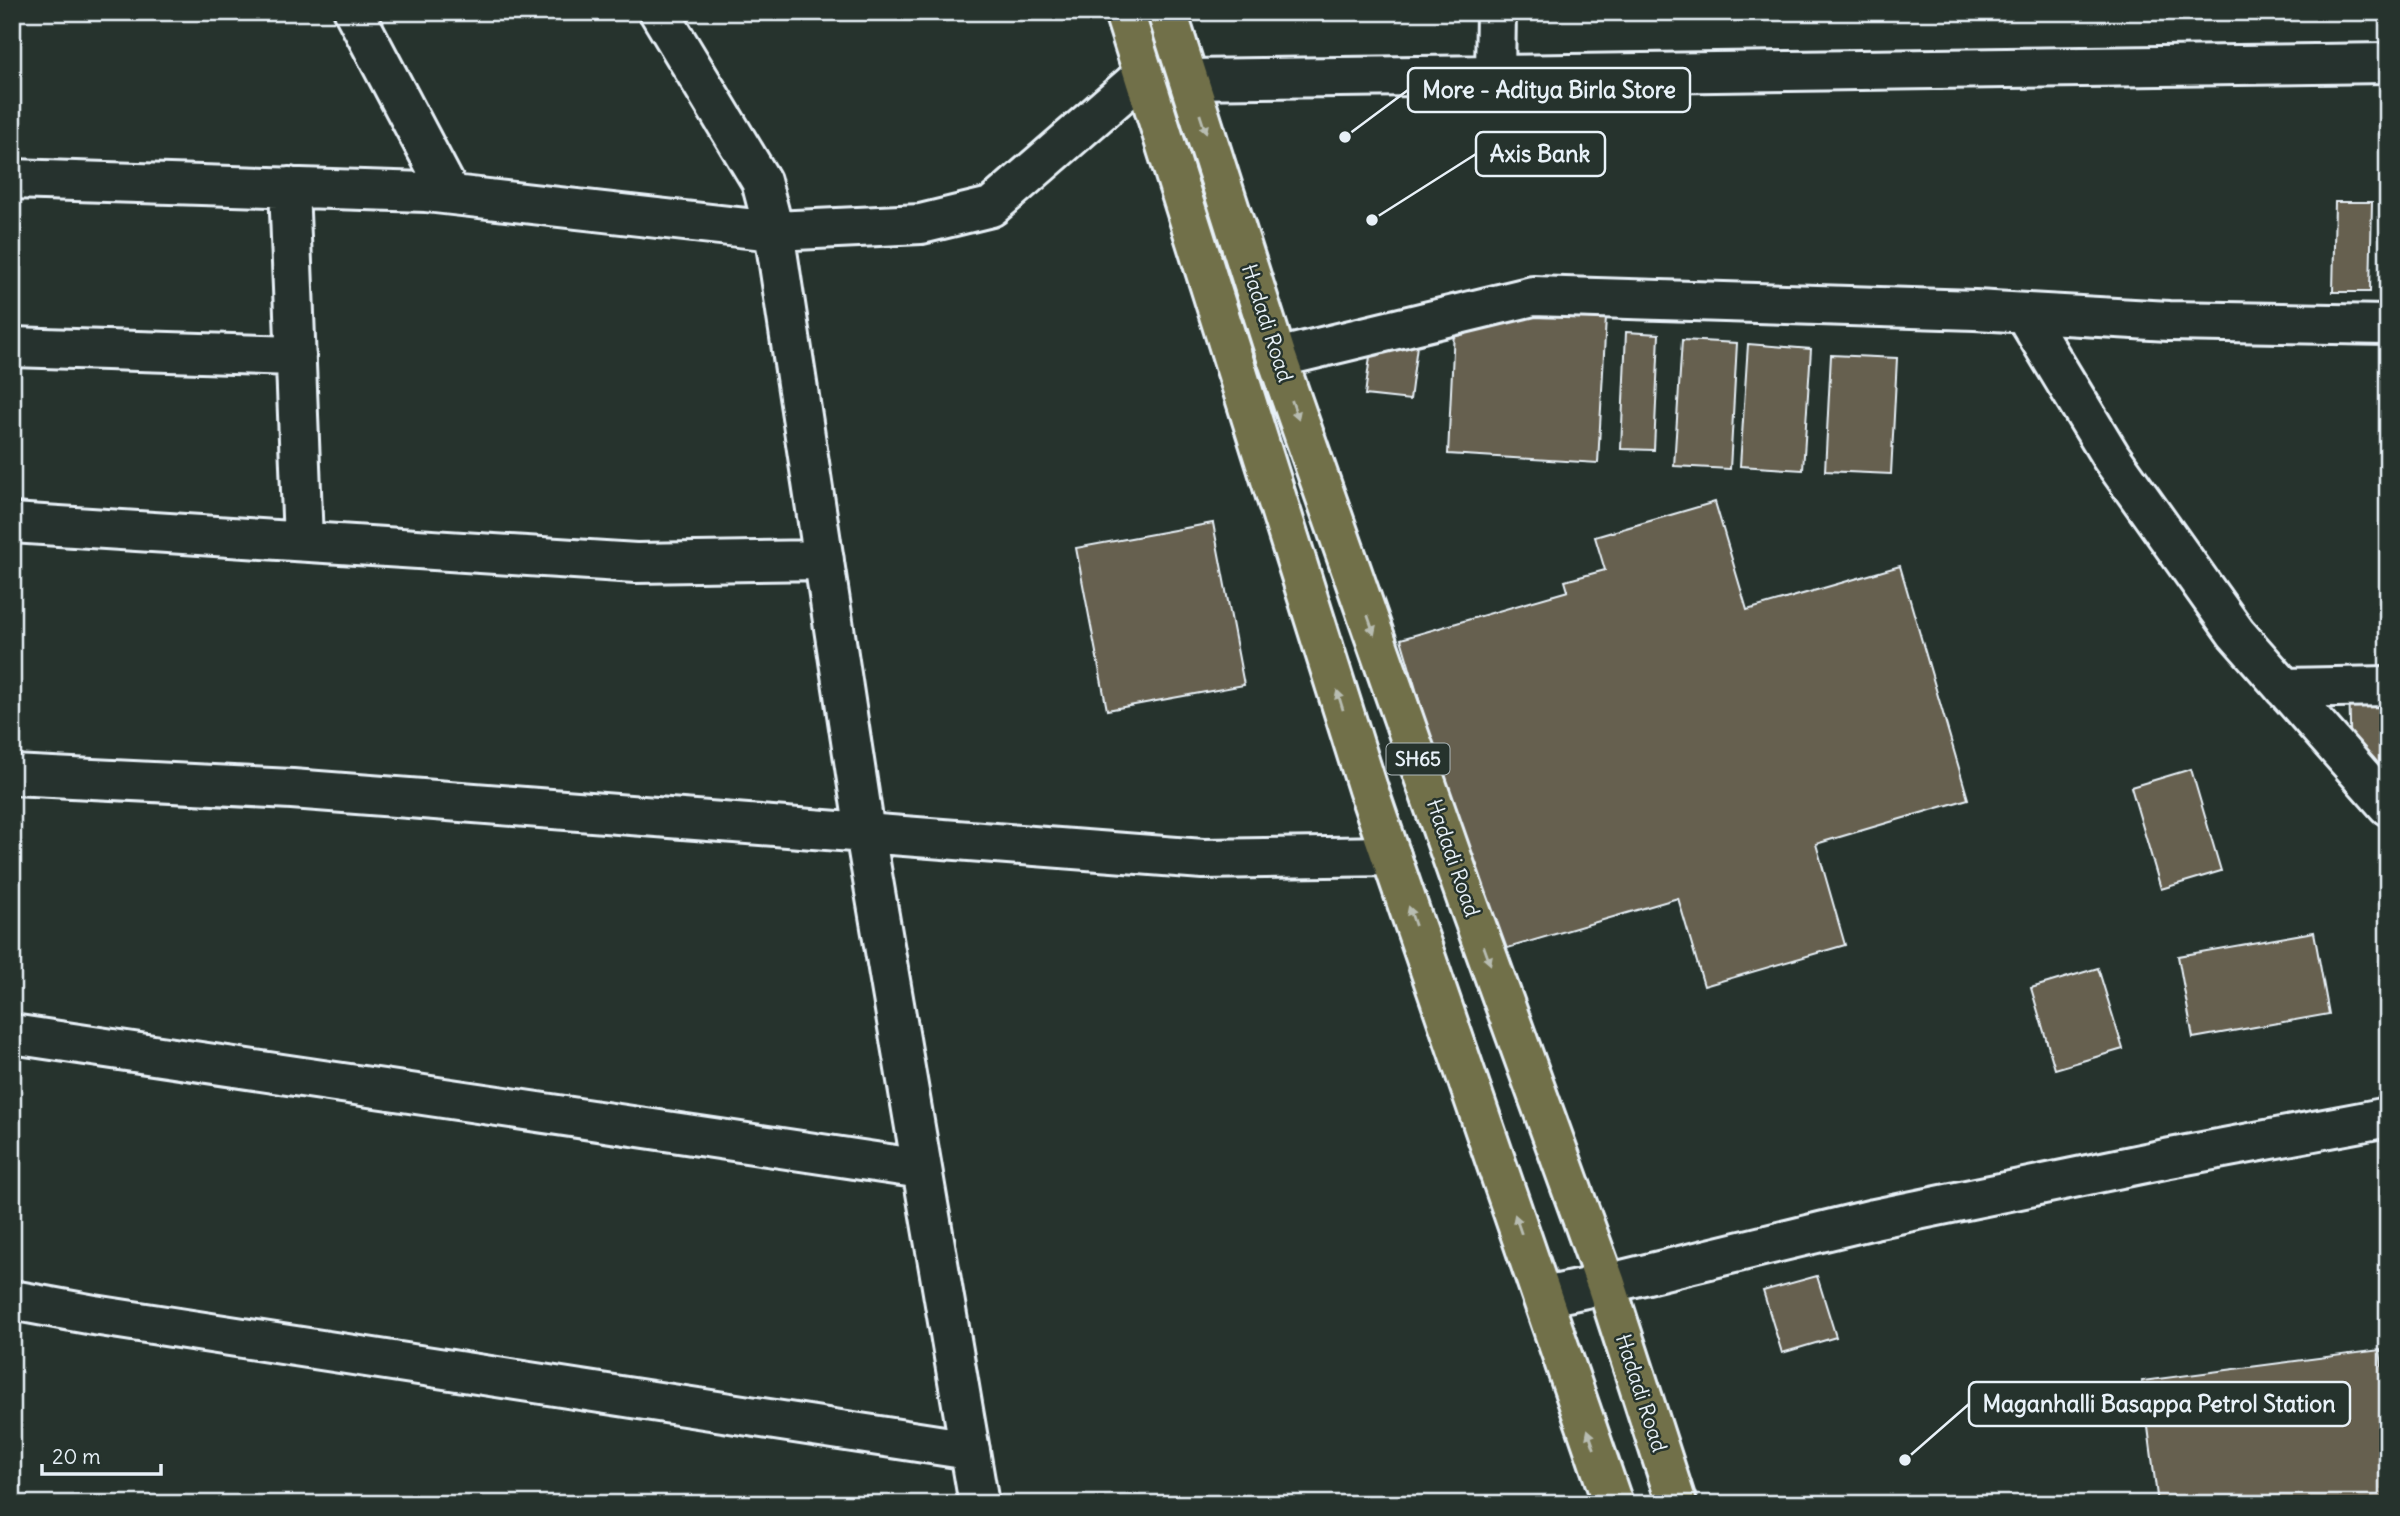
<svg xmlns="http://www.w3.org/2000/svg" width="2400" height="1516" font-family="Delius,sans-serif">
<rect width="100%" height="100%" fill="#26332d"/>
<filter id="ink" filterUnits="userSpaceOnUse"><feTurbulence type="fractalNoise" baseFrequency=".0143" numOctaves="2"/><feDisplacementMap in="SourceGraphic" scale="14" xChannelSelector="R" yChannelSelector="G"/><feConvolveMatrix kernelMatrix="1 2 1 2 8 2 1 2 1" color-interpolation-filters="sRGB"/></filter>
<g filter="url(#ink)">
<!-- building -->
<path fill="#66604f" stroke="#e8f1f8" stroke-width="2" d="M2335,202H2372L2370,292H2333Z
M1455,309L1606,317L1598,463L1448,454Z
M1374,325L1419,330L1410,400L1365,395Z
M1626,332L1659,334L1654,450L1621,449Z
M1682,340L1737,343L1730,469L1674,466Z
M1748,344L1811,349L1803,470L1740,466Z
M1831,355L1897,358L1891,474L1825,471Z
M1715,502L1747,610L1900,566L1968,799L1816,844L1845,945L1704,986L1678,898L1494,952L1401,639L1568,591L1565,581L1605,570L1595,537Z
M1213,523L1244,685L1107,710L1076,548Z
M2388,680V766L2351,767L2349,681Z
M2191,769L2221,871L2161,889L2131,787Z
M2314,932L2329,1014L2193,1038L2178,956Z
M2098,968L2123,1049L2055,1069L2031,988Z
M1817,1276L1836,1337L1782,1353L1763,1291Z
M2380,1350L2388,1412V1504H2158L2142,1381Z"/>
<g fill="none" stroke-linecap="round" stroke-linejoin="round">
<defs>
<path id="minor" d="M354,12L450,194
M659,12L761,181L774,231L865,833L979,1504
M1495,76L1496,12
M1189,79L2388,63
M12,179L426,192L774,231L921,224L991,207L1143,75
M289,187L303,541
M2024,313L2111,457L2236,633L2388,806
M12,347L296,356
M1277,358L1533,296L1975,310L2169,321L2388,325
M12,523L636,563L824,560
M2284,688L2388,686
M12,775L292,789L1203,859L1391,856
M12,1034L922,1169
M1543,1297L1606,1284L1874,1219L2165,1159L2388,1117
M12,1300L94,1315L970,1450"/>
<path id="major" d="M1124,12L1368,789L1613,1504
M1167,12L1277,358L1468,903L1606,1284L1677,1504"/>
</defs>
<!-- minor casing -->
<use href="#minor" stroke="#e8f1f8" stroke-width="44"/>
<!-- major casing -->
<use href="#major" stroke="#e8f1f8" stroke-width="44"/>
<!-- minor -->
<use href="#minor" stroke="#26332d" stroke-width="38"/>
<!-- major -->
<use href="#major" stroke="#716f4a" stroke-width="38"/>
</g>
<!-- one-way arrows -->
<defs><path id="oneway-solid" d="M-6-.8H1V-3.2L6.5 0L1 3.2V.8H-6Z" transform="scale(1.75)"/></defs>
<g fill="#b8bdb2">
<use href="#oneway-solid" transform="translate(1203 124) rotate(72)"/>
<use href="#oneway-solid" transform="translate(1295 410) rotate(71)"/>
<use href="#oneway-solid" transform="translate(1371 625) rotate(71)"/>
<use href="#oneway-solid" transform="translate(1340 700) rotate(-107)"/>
<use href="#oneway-solid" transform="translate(1412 916) rotate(-109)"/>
<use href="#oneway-solid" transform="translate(1487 955) rotate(70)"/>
<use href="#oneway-solid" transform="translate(1518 1224) rotate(-109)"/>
<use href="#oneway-solid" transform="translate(1591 1439) rotate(-109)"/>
</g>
</g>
<g text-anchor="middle" stroke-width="5" stroke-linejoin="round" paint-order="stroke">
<!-- shield labels -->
<rect fill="#26332d" stroke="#aeb8bb" stroke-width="2" x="1386.5" y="743.5" width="63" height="31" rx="5"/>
<g font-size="19" font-weight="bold" fill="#e8f1f8">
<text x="1418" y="766">SH65</text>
</g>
<!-- street labels -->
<g font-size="21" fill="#e8f1f8" stroke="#26332d">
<text transform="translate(1267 323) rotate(72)" y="7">Hadadi Road</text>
<text transform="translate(1453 858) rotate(71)" y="7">Hadadi Road</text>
<text transform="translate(1641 1393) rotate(72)" y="7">Hadadi Road</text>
</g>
</g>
<!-- callouts -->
<path fill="none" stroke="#e8f1f8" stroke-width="2.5" d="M1345 137L1408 90M1372 220L1476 154M1905 1460L1969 1404"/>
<g fill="#e8f1f8" stroke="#26332d" stroke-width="2.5">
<circle cx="1345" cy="137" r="7"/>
<circle cx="1372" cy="220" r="7"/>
<circle cx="1905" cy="1460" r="7"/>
</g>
<g fill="#26332d" stroke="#e8f1f8" stroke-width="2.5">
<rect x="1408" y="68" width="282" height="44" rx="7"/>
<rect x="1476" y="132" width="129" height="44" rx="7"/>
<rect x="1969" y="1382" width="381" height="44" rx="7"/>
</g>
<g font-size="23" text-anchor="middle" font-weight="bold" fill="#e8f1f8">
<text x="1549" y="98">More - Aditya Birla Store</text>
<text x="1540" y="162">Axis Bank</text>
<text x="2159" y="1412">Maganhalli Basappa Petrol Station</text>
</g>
<!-- margin -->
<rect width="2400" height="1516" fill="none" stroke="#26332d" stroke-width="42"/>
<rect x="21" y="21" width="2358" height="1474" fill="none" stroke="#e8f1f8" stroke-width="2.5" filter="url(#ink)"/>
<!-- scale -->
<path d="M42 1464v10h119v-10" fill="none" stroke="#e8f1f8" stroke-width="3.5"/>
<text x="52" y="1464" font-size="21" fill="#e8f1f8" stroke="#26332d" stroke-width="5" paint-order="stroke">20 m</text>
</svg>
